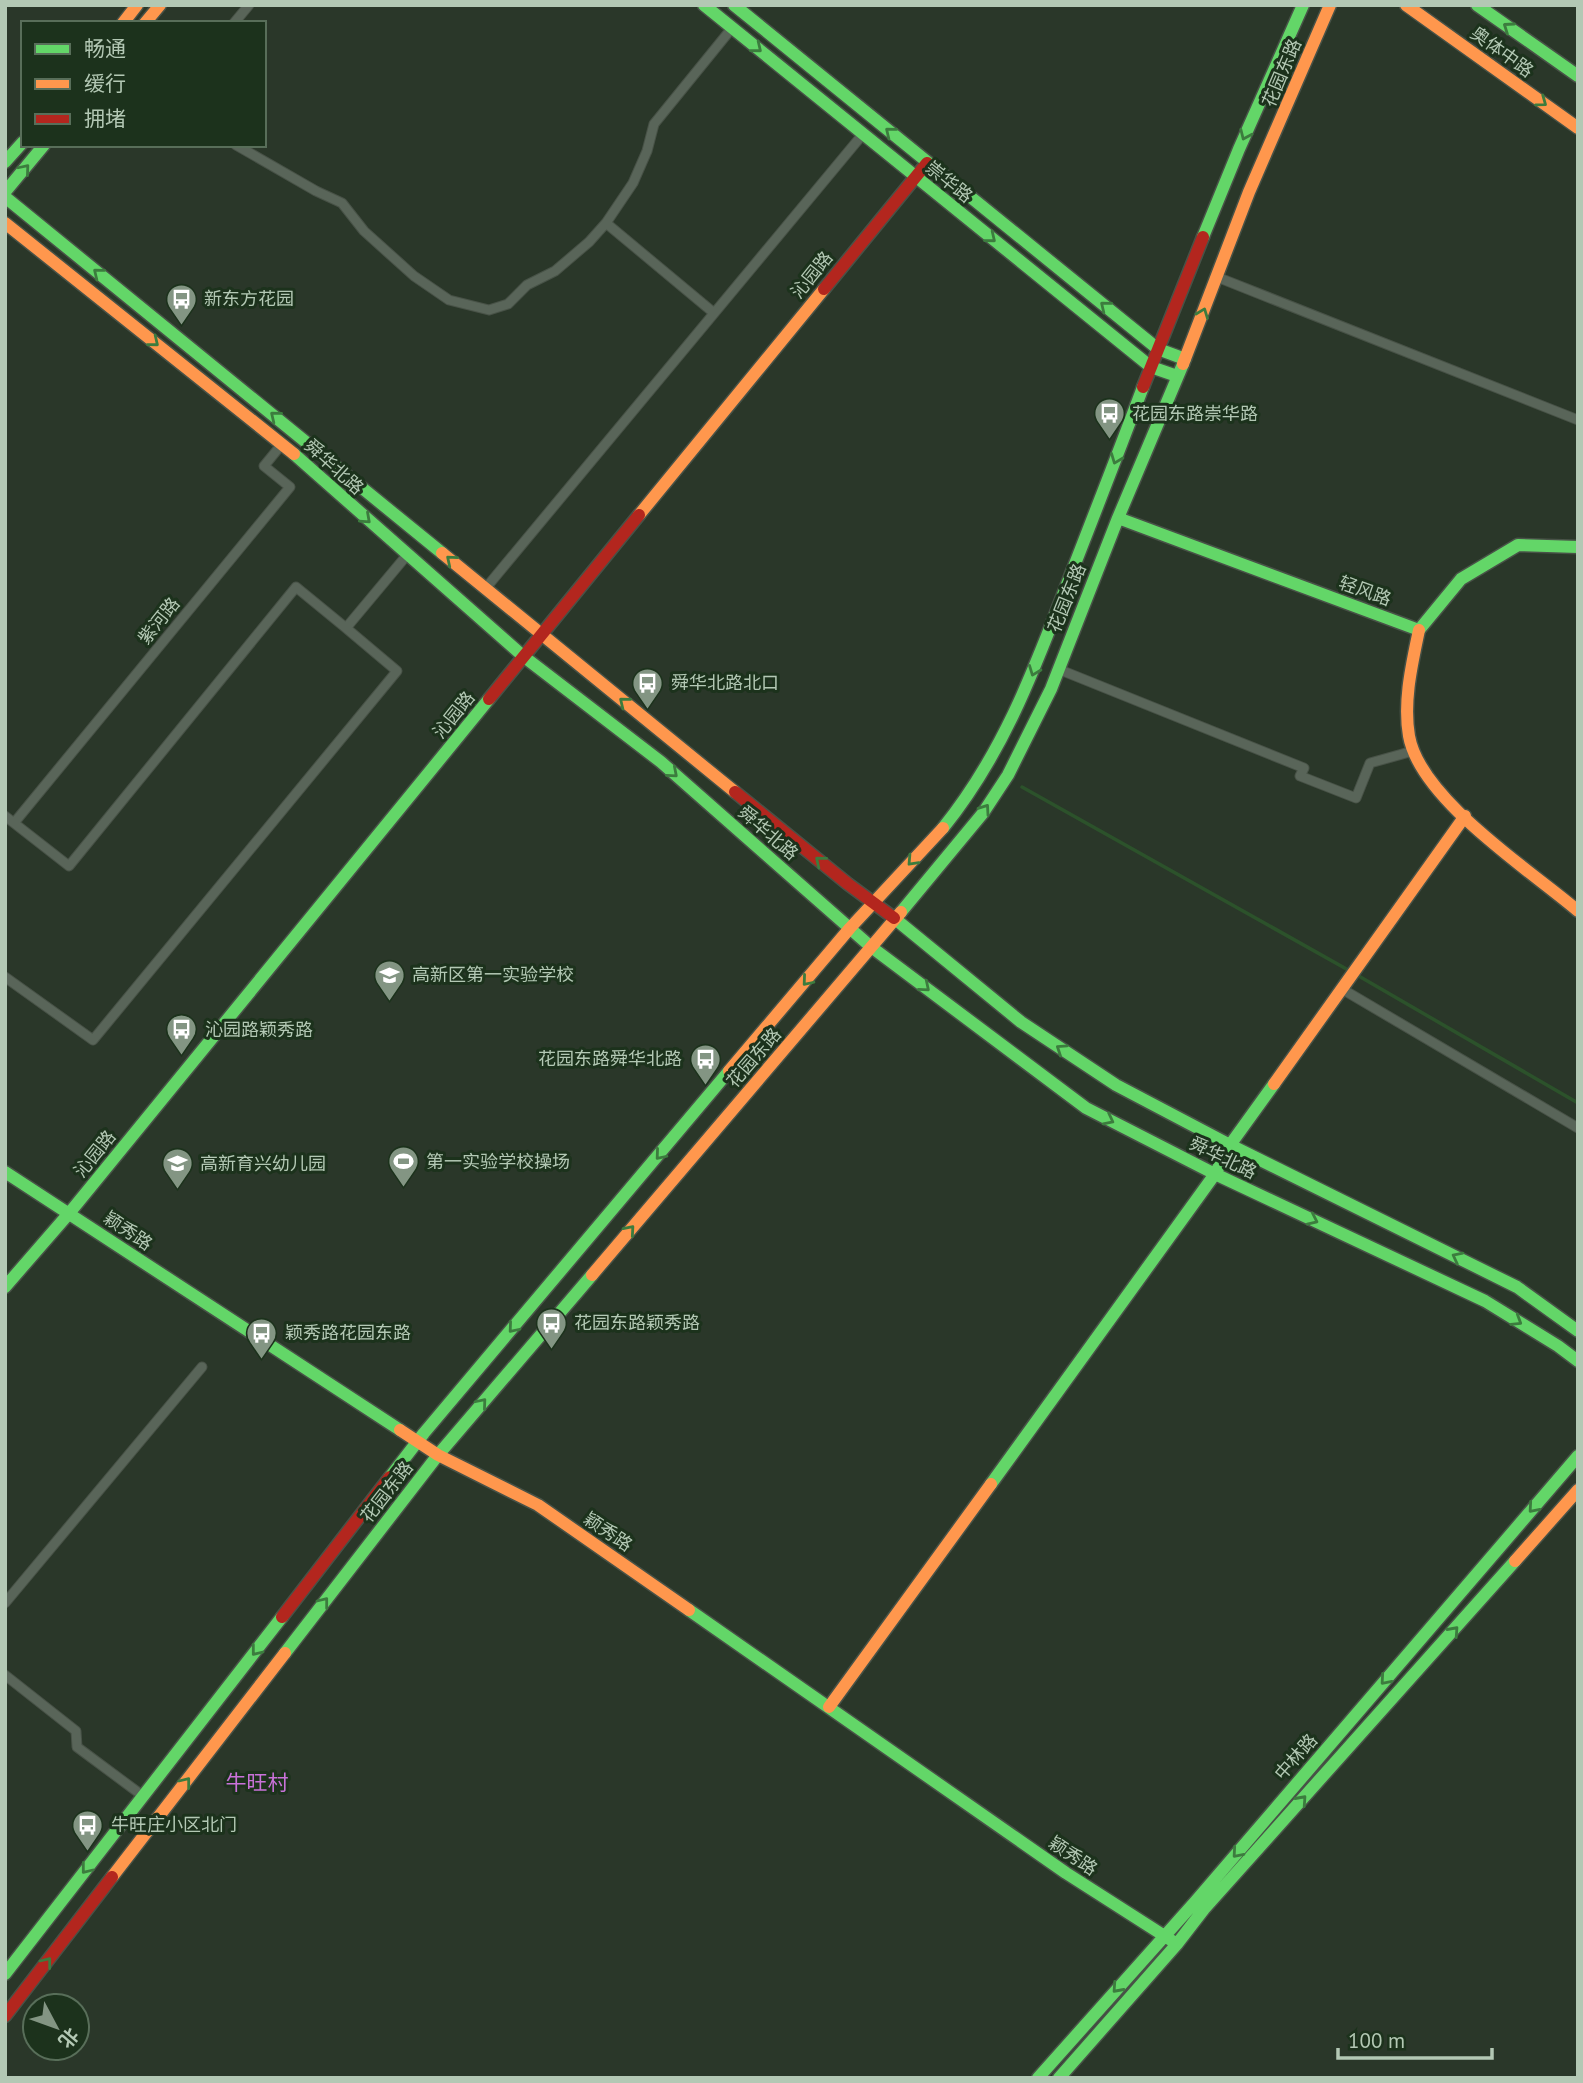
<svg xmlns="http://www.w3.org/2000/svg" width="1583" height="2083" font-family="'PT Sans','Noto Sans SC',sans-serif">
<rect width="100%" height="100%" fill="#2a3729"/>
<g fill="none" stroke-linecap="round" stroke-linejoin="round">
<!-- stream -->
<path stroke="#2c522b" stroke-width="3.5" d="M1022,787L1350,971
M1357,975L1578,1103"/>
<defs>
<path id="street" d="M234,23L249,5
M236,145L316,191L342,203L364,231L414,276L449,300L489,310L508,304L527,285L555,271L589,242L606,223L633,183L647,151L654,124L732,28
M606,223L714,313
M1217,277L1578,420
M485,589L863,134
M1058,669L1304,768L1300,776L1356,798L1370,763L1413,751
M5,816L69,866L296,587L346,628L407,555
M14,823L290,487L264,466L282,444
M5,977L93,1040L397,671L346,628
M1342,989L1578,1128
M5,1603L202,1367
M5,1675L76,1731L77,1747L143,1796"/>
<path id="fast" d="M704,5L1151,367L1177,376
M734,5L1158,349L1185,359
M1477,5L1578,76
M5,162L23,142
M5,192L44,145
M5,197L442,553
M1203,237L1239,149L1303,5
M294,454L523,656L661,762L870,946
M1118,518L1419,630L1461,579L1518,545L1578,547
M943,828C1002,755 1033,673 1066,587C1092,520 1118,454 1143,387
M901,912L983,813L1008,775L1051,689L1118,518L1183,364
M894,918L1021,1022L1116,1085L1230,1145L1517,1287L1578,1331
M870,946L1086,1108L1215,1174L1485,1301L1558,1346L1578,1361
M5,1172L400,1430
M5,1287L71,1211L489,699
M390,1477L424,1433L729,1071
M991,1484L1215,1174L1230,1145L1274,1084
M689,1610L1066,1873L1177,1944
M285,1653L438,1455L592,1275
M5,1974L282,1617
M1038,2078L1195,1902L1578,1456
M1059,2078L1177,1944L1204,1909L1515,1561"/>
<path id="slow" d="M1406,5L1578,128
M123,23L137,5
M145,23L160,5
M5,223L294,454
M1183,364L1249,192L1330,5
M639,515L824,289
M442,553L735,792
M1419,630C1412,664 1403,701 1409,736C1420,799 1530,870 1578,911
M729,1071L850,928L943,828
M1274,1084L1465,816
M592,1275L901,912
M400,1430L438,1455L538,1505L689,1610
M1515,1561L1578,1490
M829,1707L991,1484
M112,1877L285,1653"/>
<path id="jam" d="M824,289L927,163
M1143,387L1203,237
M489,699L639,515
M735,792L848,884L894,918
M282,1617L390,1477
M5,2016L112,1877"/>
</defs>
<!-- street casing -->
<use href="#street" stroke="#485247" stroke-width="11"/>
<!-- fast casing -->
<use href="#fast" stroke="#485247" stroke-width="15"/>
<!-- slow casing -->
<use href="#slow" stroke="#485247" stroke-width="15"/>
<!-- jam casing -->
<use href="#jam" stroke="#485247" stroke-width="15"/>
<!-- street -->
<use href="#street" stroke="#596559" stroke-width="9"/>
<!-- fast -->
<use href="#fast" stroke="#63d668" stroke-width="12"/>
<!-- slow -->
<use href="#slow" stroke="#ff974d" stroke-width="12"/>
<!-- jam -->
<use href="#jam" stroke="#b3261e" stroke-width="12"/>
</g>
<!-- one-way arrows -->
<defs><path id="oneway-chevron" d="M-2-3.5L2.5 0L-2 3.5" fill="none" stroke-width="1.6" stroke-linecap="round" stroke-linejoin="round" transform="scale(1.75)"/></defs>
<g stroke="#3c7c3e">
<use href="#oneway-chevron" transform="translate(1508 27) rotate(-145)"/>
<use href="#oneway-chevron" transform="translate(757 48) rotate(39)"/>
<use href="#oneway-chevron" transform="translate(1542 102) rotate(36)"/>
<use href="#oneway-chevron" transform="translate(890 132) rotate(-141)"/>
<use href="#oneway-chevron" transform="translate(1245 135) rotate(114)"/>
<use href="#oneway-chevron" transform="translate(25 169) rotate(-50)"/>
<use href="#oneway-chevron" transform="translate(991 238) rotate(39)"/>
<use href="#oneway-chevron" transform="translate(98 273) rotate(-141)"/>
<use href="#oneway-chevron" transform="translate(1105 306) rotate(-141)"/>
<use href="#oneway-chevron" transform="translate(1203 313) rotate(-69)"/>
<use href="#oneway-chevron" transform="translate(154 342) rotate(39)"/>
<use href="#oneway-chevron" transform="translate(275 416) rotate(-141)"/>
<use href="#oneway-chevron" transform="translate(1116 459) rotate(111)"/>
<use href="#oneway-chevron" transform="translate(366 519) rotate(42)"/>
<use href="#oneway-chevron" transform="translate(451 560) rotate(-140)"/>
<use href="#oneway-chevron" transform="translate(1034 671) rotate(111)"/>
<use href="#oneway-chevron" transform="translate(624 702) rotate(-141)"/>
<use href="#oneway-chevron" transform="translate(673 773) rotate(41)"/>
<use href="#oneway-chevron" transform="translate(985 809) rotate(-55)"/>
<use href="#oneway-chevron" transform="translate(820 861) rotate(-141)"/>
<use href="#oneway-chevron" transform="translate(912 861) rotate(133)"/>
<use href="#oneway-chevron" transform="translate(807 981) rotate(130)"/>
<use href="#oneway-chevron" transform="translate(925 987) rotate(40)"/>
<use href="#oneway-chevron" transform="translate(1061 1049) rotate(-146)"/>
<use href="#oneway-chevron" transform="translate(1109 1120) rotate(27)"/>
<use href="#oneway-chevron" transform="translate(660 1155) rotate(130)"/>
<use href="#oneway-chevron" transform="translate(1313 1220) rotate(25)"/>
<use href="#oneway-chevron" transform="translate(630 1230) rotate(-49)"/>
<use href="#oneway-chevron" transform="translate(1457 1257) rotate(-153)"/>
<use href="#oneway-chevron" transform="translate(1517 1321) rotate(32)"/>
<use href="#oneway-chevron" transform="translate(513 1328) rotate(130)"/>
<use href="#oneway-chevron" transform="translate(482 1403) rotate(-50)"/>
<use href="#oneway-chevron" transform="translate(1533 1508) rotate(131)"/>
<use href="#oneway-chevron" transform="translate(324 1602) rotate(-52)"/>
<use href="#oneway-chevron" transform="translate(1454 1631) rotate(-48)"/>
<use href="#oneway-chevron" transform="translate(256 1651) rotate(128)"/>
<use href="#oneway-chevron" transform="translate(1385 1680) rotate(131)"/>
<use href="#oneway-chevron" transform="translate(186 1782) rotate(-52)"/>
<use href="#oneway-chevron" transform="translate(1302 1800) rotate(-48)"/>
<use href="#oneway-chevron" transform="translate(1237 1853) rotate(131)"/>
<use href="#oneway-chevron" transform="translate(86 1869) rotate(128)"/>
<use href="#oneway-chevron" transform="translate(47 1962) rotate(-52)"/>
<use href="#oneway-chevron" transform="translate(1117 1988) rotate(132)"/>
</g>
<!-- icons -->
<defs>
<symbol id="bus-pin" viewBox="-11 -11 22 30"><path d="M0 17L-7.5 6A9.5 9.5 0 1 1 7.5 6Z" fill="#839583" stroke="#1c321c"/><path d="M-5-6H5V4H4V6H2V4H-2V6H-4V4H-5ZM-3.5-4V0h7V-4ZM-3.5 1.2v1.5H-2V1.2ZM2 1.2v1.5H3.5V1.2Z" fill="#fff"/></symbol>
<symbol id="school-pin" viewBox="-11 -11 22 30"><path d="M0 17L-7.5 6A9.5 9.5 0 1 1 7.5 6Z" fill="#839583" stroke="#1c321c"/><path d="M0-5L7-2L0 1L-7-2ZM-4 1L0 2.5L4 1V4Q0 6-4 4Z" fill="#fff"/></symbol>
<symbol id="stadium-pin" viewBox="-11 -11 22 30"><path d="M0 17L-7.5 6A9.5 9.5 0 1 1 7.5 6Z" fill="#839583" stroke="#1c321c"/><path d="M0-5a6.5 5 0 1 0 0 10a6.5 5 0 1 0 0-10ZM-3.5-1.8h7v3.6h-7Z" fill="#fff"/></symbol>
</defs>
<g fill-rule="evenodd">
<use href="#bus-pin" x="164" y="282" width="35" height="47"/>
<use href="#bus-pin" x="1092" y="396" width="35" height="47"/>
<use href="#bus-pin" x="630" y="666" width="35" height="47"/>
<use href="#school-pin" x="372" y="958" width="35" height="47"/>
<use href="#bus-pin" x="164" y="1012" width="35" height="47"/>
<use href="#bus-pin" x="688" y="1042" width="35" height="47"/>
<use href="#stadium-pin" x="386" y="1144" width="35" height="47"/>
<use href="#school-pin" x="160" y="1146" width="35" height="47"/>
<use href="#bus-pin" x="534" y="1306" width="35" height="47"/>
<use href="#bus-pin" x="244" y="1316" width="35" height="47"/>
<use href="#bus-pin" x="70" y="1808" width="35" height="47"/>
</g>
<g text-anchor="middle" stroke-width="6" stroke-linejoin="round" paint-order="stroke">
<!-- street labels -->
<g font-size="18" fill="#b3c8b4" stroke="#1c321c">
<text transform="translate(1502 52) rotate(36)" y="6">奥体中路</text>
<text transform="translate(1282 73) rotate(-67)" y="6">花园东路</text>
<text transform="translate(949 182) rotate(39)" y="6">崇华路</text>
<text transform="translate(812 275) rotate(-51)" y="6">沁园路</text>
<text transform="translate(334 467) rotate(42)" y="6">舜华北路</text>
<text transform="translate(1365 591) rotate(20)" y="6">轻风路</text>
<text transform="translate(1067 598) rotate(-68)" y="6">花园东路</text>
<text transform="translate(159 621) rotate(-51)" y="6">紫河路</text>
<text transform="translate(454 715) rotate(-51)" y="6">沁园路</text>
<text transform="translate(768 833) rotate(41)" y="6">舜华北路</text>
<text transform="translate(754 1058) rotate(-49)" y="6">花园东路</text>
<text transform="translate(95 1154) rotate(-51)" y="6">沁园路</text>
<text transform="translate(1223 1158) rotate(26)" y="6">舜华北路</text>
<text transform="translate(128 1231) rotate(34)" y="6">颖秀路</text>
<text transform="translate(387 1492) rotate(-52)" y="6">花园东路</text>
<text transform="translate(608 1532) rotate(34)" y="6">颖秀路</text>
<text transform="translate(1296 1757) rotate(-49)" y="6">中林路</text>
<text transform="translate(1073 1856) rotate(34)" y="6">颖秀路</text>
</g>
<!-- poi labels -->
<g font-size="18" fill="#b3c8b4" stroke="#1c321c" text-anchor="start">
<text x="204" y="305">新东方花园</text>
<text x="1132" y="420">花园东路崇华路</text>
<text x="671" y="689">舜华北路北口</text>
<text x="412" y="981">高新区第一实验学校</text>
<text x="205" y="1036">沁园路颖秀路</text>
<text x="682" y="1065" text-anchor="end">花园东路舜华北路</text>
<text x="426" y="1168">第一实验学校操场</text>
<text x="200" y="1170">高新育兴幼儿园</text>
<text x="574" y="1329">花园东路颖秀路</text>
<text x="285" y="1339">颖秀路花园东路</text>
<text x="111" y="1831">牛旺庄小区北门</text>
</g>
<!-- quarter labels -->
<g font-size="21" fill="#c972d9" stroke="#1c321c">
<text x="257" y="1790">牛旺村</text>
</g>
</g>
<!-- border -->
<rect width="1583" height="2083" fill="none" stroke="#b3c8b4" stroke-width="14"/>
<!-- legend -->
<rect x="21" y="21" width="245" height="126" fill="#1c321c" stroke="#586e59" stroke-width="2"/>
<rect x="35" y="44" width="35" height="10" fill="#63d668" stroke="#586e59" stroke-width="2"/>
<text x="84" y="56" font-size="21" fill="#b3c8b4">畅通</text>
<rect x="35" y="79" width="35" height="10" fill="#ff974d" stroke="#586e59" stroke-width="2"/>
<text x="84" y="91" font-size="21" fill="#b3c8b4">缓行</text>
<rect x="35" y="114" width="35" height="10" fill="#b3261e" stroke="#586e59" stroke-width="2"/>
<text x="84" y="126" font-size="21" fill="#b3c8b4">拥堵</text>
<!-- north arrow -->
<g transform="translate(56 2027) rotate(131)"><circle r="33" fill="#1c321c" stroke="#586e59" stroke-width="2"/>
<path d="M0-5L12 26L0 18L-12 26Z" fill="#839583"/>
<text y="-10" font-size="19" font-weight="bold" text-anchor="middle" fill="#b3c8b4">北</text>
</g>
<!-- scale -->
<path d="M1338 2048v10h154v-10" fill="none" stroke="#b3c8b4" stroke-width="3.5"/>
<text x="1348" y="2048" font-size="21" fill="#b3c8b4" stroke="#1c321c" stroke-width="5" paint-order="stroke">100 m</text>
</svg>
